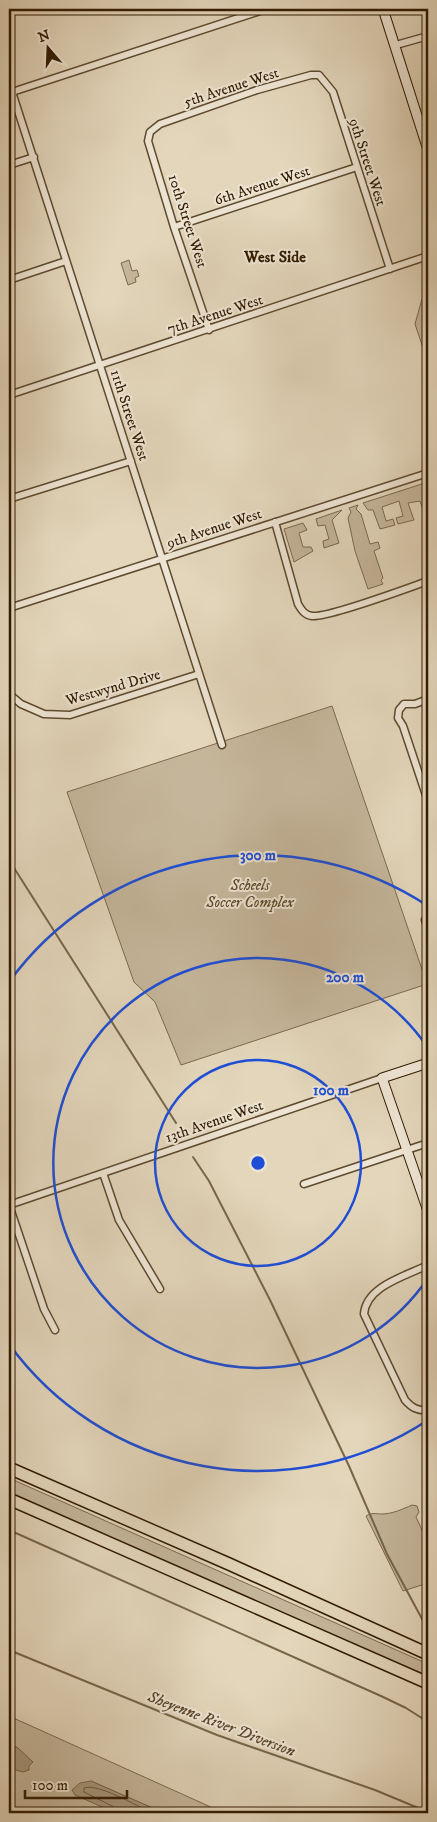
<svg xmlns="http://www.w3.org/2000/svg" width="437" height="1822" font-family="'IM FELL DW Pica',serif">
<rect width="100%" height="100%" fill="#e3d6bb"/>
<filter id="stains"><feTurbulence type="fractalNoise" baseFrequency=".004" numOctaves="4"/><feColorMatrix values="0 0 0 0 .2 0 0 0 0 .09 0 0 0 0 .02 0 0 0 .5 -.17"/></filter>
<radialGradient id="worn" r=".72"><stop offset=".6" stop-color="#630" stop-opacity="0"/><stop offset="1" stop-color="#630" stop-opacity=".3"/></radialGradient>
<!-- green -->
<path fill="#c5b69b" stroke="#7c684e" d="M129,260L132,271L137,270L139,276L135,278L136,282L128,285L121,263Z
M428,297V359L427,360L415,324L422,299Z
M428,482V525L420,501L408,503L414,520L398,524L396,518L403,516L399,501L382,507L386,521L393,519L395,525L380,529L373,510H368L363,503Z
M358,505L356,509L361,514L370,544L378,542L380,548L374,551L383,578L381,580L383,584L368,589L355,551L348,518L351,512L349,508Z
M342,510L332,520L339,543L324,548L323,541L329,539L325,525L318,526L316,519Z
M303,523L307,530L299,533L303,547H311L313,551L294,562L284,529Z
M332,706L427,984L181,1065L155,1002L134,982L67,792Z
M9,1478L428,1664V1677L9,1492Z
M412,1505L417,1506L419,1512L416,1517L428,1543V1583L403,1591L366,1516C373,1512 375,1514 382,1514C392,1514 403,1509 412,1505Z
M9,1716L224,1813H164L91,1781L75,1794L116,1813H9V1768L29,1770L18,1748L9,1743Z"/>
<!-- water -->
<path fill="#a7967b" stroke="#78654a" d="M9,1743L18,1748L33,1762L29,1766V1770L23,1772L9,1768Z
M91,1781L164,1813H116L75,1795L72,1790L80,1783Z"/>
<g fill="none" stroke-linecap="round" stroke-linejoin="round">
<!-- shore -->
<path stroke="#6c583e" stroke-width="1" d="M117,1813L114,1807L84,1792V1788C98,1783 137,1806 152,1813"/>
<!-- stream -->
<path stroke="#78654a" stroke-width="2" d="M9,860L176,1123
M193,1157L209,1181L270,1300L349,1466L387,1554L428,1630
M9,1530L381,1696L406,1708L428,1722
M9,1650L217,1735L375,1790L428,1812"/>
<defs>
<path id="street" d="M396,45L428,36
M12,92L222,745
M9,93L266,9
M9,165L34,157
M174,227L357,167
M9,280L66,261
M209,330L174,227L148,141L150,132L160,124L257,90L311,75H319L333,92L390,269
M9,395L428,256
M9,499L131,461
M275,522L298,604C302,611 305,615 312,616C328,618 408,588 428,581
M9,608L428,473
M9,694L21,704L44,714L70,715L199,674
M428,699L415,704H404L399,710L398,718L403,726L428,801
M428,918L425,920L428,930
M103,1173L119,1220L160,1289
M304,1184L428,1143
M428,1265C406,1276 366,1286 364,1314L405,1400C412,1408 418,1411 428,1410
M55,1330L44,1309L9,1205L382,1078"/>
<path id="secondary" d="M383,9L428,150
M428,1063L382,1078L428,1211"/>
<path id="highway" d="M9,1468L229,1564L428,1654
M9,1499L428,1683"/>
</defs>
<!-- street casing -->
<use href="#street" stroke="#5e4a2f" stroke-width="9"/>
<!-- secondary casing -->
<use href="#secondary" stroke="#321b00" stroke-width="11"/>
<!-- highway casing -->
<use href="#highway" stroke="#321b00" stroke-width="14"/>
<!-- street -->
<use href="#street" stroke="#ede4d3" stroke-width="6"/>
<!-- secondary -->
<use href="#secondary" stroke="#ede4d3" stroke-width="9"/>
<!-- highway -->
<use href="#highway" stroke="#e3d6bb" stroke-width="11"/>
</g>
<!-- distance rings -->
<g fill="none" stroke="#1d4ed8" stroke-width="2.5">
<circle cx="258" cy="1163" r="103"/>
<path d="M428 1278A205 205 0 1 1 428 1048"/>
<path d="M428 1420A308 308 0 0 1 9 1344M9 982A308 308 0 0 1 428 906"/>
</g>
<g text-anchor="middle" stroke-width="4" stroke-linejoin="round" paint-order="stroke">
<!-- street labels -->
<g font-size="15" fill="#321b00" stroke="#ede4d3">
<text transform="translate(231 87) rotate(-18)" y="5">5th Avenue West</text>
<text transform="translate(368 162) rotate(72)" y="5">9th Street West</text>
<text transform="translate(262 185) rotate(-18)" y="5">6th Avenue West</text>
<text transform="translate(188 221) rotate(72)" y="5">10th Street West</text>
<text transform="translate(215 314) rotate(-18)" y="5">7th Avenue West</text>
<text transform="translate(130 415) rotate(72)" y="5">11th Street West</text>
<text transform="translate(214 528) rotate(-18)" y="5">9th Avenue West</text>
<text transform="translate(113 687) rotate(-16)" y="5">Westwynd Drive</text>
<text transform="translate(214 1121) rotate(-19)" y="5">13th Avenue West</text>
</g>
<!-- park labels -->
<g font-size="15" font-style="italic" fill="#5e4a2e" stroke="#ede4d3">
<text x="250" y="890">Scheels<tspan x="250" dy="17">Soccer Complex</tspan></text>
</g>
<!-- neighbourhood labels -->
<g font-size="16" font-weight="bold" fill="#321b00" stroke="#ede4d3">
<text x="275" y="262">West Side</text>
</g>
<!-- water labels -->
<g font-size="16" font-style="italic" fill="#5b462b" stroke="#ede4d3">
<text transform="translate(222 1723) rotate(21)" y="6">Sheyenne River Diversion</text>
</g>
</g>
<circle cx="258" cy="1163" r="8" fill="#1d4ed8" stroke="#ede4d3" stroke-width="2.5"/>
<g font-size="15" text-anchor="middle" font-weight="bold" fill="#1d4ed8" stroke="#ede4d3" stroke-width="4" stroke-linejoin="round" paint-order="stroke">
<text x="258" y="860">300 m</text>
<text x="345" y="982">200 m</text>
<text x="331" y="1095">100 m</text>
</g>
<!-- margin -->
<rect width="437" height="1822" fill="none" stroke="#e3d6bb" stroke-width="30"/>
<rect x="10" y="10" width="417" height="1802" fill="none" stroke="#321b00" stroke-width="2.5"/>
<rect x="15" y="15" width="407" height="1792" fill="none" stroke="#321b00"/>
<!-- north arrow -->
<g transform="translate(48 48) rotate(341)" stroke="#ede4d3" stroke-width="4" paint-order="stroke">
<path d="M0-4L9 19L0 12L-9 19Z" fill="#321b00"/>
<text y="-8" font-size="14" font-weight="bold" text-anchor="middle" fill="#321b00">N</text>
</g>
<!-- scale -->
<path d="M25 1790v8h102v-8" fill="none" stroke="#321b00" stroke-width="2.5"/>
<text x="32" y="1790" font-size="15" fill="#321b00" stroke="#ede4d3" stroke-width="4" paint-order="stroke">100 m</text>
<rect width="100%" height="100%" filter="url(#stains)"/>
<rect width="100%" height="100%" fill="url(#worn)"/>
</svg>
